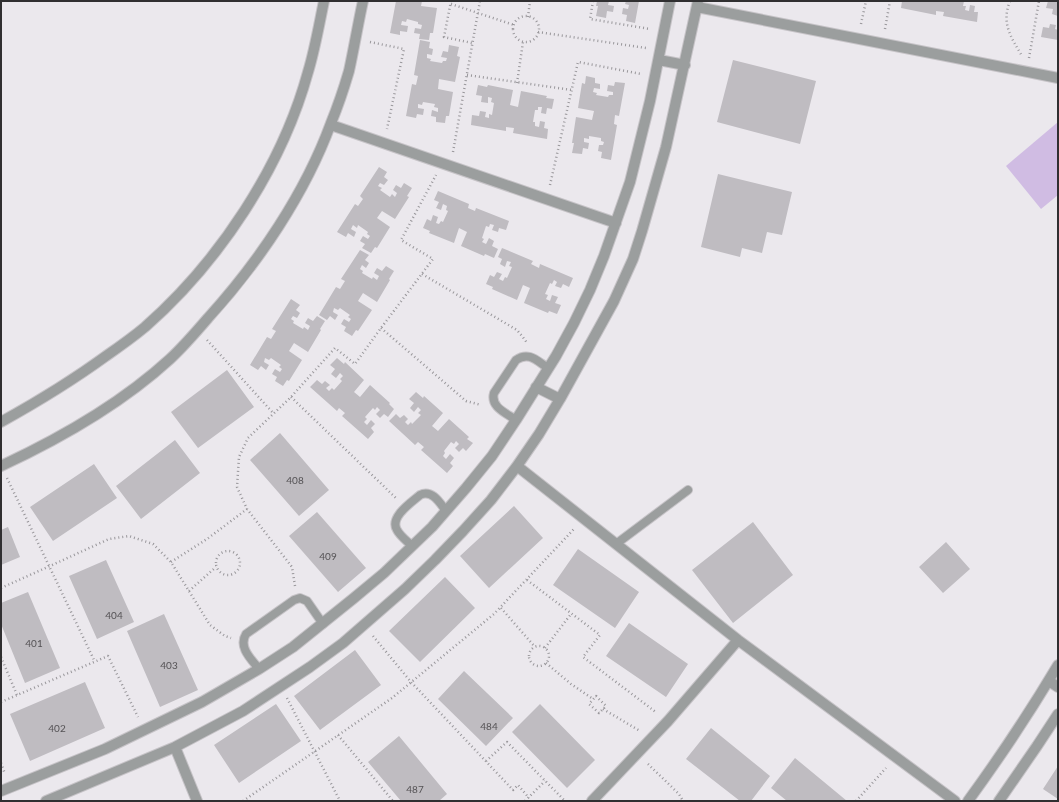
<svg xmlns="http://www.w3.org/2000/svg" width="1059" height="802" font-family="Lato,sans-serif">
<rect width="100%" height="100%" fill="#ebe8ed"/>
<!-- green -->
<path fill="#d0bce3" d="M1058,122V195L1041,209L1006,166Z"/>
<!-- building -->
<path fill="#bfbcc1" d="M396,1H422L421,6L437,8L433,33H430L429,40L419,39L420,34L414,33L415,28L421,29L422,25L418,24V22L407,19L406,22L402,21L401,25L408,26L407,32L400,31V35L390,33Z
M597,1H609L608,5L614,6L613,12L607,11L606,18L596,16L598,6H596Z
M626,1H639L635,23L626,21L627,15L622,14L623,8L628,9L629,5L625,4Z
M902,1L919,2V1H964L963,6H966L965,10L969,11L970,5L975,6L974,12H978L977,22L943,16L944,12L936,11V15L901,8Z
M1048,1H1058V16L1052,14L1053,9L1046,8Z
M1050,24L1056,25L1055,29L1058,30V40L1041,37L1043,27L1049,28Z
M420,40L430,42L429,48L433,49L432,55L427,54V58L431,59L430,61L442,63L443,61H446L447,58L441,57L443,51L448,52L449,45L459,47L457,56L460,57L455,82L439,79L438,89L453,92L449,116H446L445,123L436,122V117L431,116L432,110L438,112V108L434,107L435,104L423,102L422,105L418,104V108L424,109L423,115L417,114L416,118L406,116L412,84L416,85L418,76L414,75Z
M733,60L816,81L800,144L717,122Z
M586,76L595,78V83L600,84V89L594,88L593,92L597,93L596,95L608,97L609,95H613V92L607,91L608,85L614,86L615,82L625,83L619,116L615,115L614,124L617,125L611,160L601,158L602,152L598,151L599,145H603L604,142L601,141V138L589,136V139L584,138V142L589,143L588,149L583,148L582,154L572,153L574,143H572L576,117L592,120L594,111L578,108L582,83L585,84Z
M478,85L487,87L488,85L513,90L510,105L518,107L521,91L547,96L546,98L554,99L552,109L547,108L546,114L541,113L542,107H538V110H535L533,122H535V126L539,127L540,121L545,122L544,128L548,129L547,139L513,133L514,128L506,127V131L471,125L472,115L479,116L480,111L486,112L485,117L489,118V114L492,115L494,103L491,102L492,98L488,97V103L481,102L482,96L476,95Z
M379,167L387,172L384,177L388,180L384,185L380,183L378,186L382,188L380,190L390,197L392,194L395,197L397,193L393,190L396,185L401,188L404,183L412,188L407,196L409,197L395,219L382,211L377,218L390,227L377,248L375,247L371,253L362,248L365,244L360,241L363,236L368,239L370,236L367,234L368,232L358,225L357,228L353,225L351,229L356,232L354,237L348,233L346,237L337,232L355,204L358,206L363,199L360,196Z
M718,174L792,192L782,235L767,232L762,253L742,248L740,257L701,247Z
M438,191L469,204L468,208L475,211L476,208L509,221L506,230L499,228L498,232L492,230L494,225L490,224L489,227L486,226L482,238L484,239L482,242L486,244L489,238L494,241L492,246L498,249L494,258L485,254L484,256L461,246L467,232L459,228L454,243L429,233L430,231L423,228L427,219L431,221L433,215L438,217L436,223L439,224L441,221L443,222L448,211L446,210L447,206L443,204L441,210L436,208L439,202L434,200Z
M502,248L533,261L531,264L539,268L540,264L573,278L569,287L563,284L561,288L555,286L557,282L554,280L552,284L550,283L545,294L548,295L546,299L550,301L552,295L558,297L555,303L561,305L557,314L549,311L548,313L524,303L530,288L523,285L517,300L492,289L493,287L486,284L490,275L494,277L497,272L502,274L499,279L503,281L505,277L507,278L512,267L509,266L511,262L507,261L505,267L500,264L502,259L498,257Z
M360,250L369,255L365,260L369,263L366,268L362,265L360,269L363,271L362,273L372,279L373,277L377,280L379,276L374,273L377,268L382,271L386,266L394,271L389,279L390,280L377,302L363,293L358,301L372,310L358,331L356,330L352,336L344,331L346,327L341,324L344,319L349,322L351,319L348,317L350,315L340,308L338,310L334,308L333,312L338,315L335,320L330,316L327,320L319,315L336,287L340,289L345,281L341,279Z
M291,299L300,305L296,310L300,313L297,318L293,316L291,319L294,321L293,323L303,329L304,327L308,330L310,326L305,323L308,318L313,321L317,316L325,321L320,329L321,330L308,352L294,343L289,351L302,360L289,381L287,380L283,386L275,381L277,377L272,374L275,369L280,372L282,369L279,367L281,365L271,358L269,360L265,358L264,362L269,365L266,370L261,366L258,370L250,365L267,337L271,339L276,331L272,329Z
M337,358L344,364L345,362L364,380L354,392L360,397L370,385L390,403L389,404L394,409L388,417L384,414L380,418L376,414L380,410L377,407L375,410L373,408L365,417L367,419L364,422L367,425L371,420L375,424L371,428L374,432L368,439L342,416L345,413L339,408L337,411L310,387L317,380L322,384L325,381L330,385L326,388L329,391L332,388L334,390L342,381L340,379L343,376L340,373L336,378L331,374L335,369L330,365Z
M227,370L254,407L198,448L171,412Z
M416,392L423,398L424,396L443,413L432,426L438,431L449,419L469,437L467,439L473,443L466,451L463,448L459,452L455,448L459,444L456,441L454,444L451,442L444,451L445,453L443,456L446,459L450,454L454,458L450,463L453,466L447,473L421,450L424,447L418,442L415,445L389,421L396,414L400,418L404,415L408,419L405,422L408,425L411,422L412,424L421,415L418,413L421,410L418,407L414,412L410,408L414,403L409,399Z
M280,433L329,490L299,516L250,460Z
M175,440L200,473L141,519L116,486Z
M94,464L117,498L53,541L30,507Z
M514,506L543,538L489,588L460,556Z
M317,512L366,568L338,592L289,536Z
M753,522L793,575L733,623L692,570Z
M8,527L20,557L1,565V530Z
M946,542L970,569L943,593L919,567Z
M578,549L639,592L615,628L553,585Z
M106,560L134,622L97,639L69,576Z
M445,577L475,608L420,662L389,631Z
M28,592L60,668L25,683L1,624V603Z
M164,614L198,690L160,707L127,631Z
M629,623L688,664L666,697L606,656Z
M355,650L381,685L320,730L294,696Z
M464,671L513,718L486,746L438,699Z
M85,682L105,728L30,761L10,714Z
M276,704L301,741L239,783L214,745Z
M540,704L595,760L567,788L512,732Z
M711,728L770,776L751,801H740L686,759Z
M399,736L447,794L439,801H401L368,762Z
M795,758L847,801H787L771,788Z
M1058,766V799L1043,789Z"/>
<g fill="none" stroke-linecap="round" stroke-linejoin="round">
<defs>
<path id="lane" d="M516,420C506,413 490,407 494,393L516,360C529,351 537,361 548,368
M616,544L688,490
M412,546C407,541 400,536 397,530C389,517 412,502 420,495C432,489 440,503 446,511
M259,669C251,659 238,647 246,634L294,600L300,598L307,601L323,624"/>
<path id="street" d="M697,7L1058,78
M659,60L685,65
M331,125L616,223
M536,387L560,399
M1,422C37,402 73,380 106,356C119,347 133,337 145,327C219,262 282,167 308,72C315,49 319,25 324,1
M1,466C61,438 121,404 170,359C184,346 196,332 208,318C258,263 305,194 331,123C338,106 344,88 349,71C354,48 358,24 363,1
M517,466L738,640L955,801
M1049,681L1058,687
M175,747L197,801
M1,791L105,749L202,702L259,669L293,647L354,598L384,573L432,527L466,488L492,456L516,420L556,356L574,323L590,290L604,256L630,182L650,101L670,1
M46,801L175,747L243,711L310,667L343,643L405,589L435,560L463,531L491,500L517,466L539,434L560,399L614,301L633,259L642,231L666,147L698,1
M592,801L668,721L738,640
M968,801C1000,757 1030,712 1058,665
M999,801L1037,746L1058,714"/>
</defs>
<!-- lane casing -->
<use href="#lane" stroke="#c6c3c7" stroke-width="10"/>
<!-- street casing -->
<use href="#street" stroke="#c6c3c7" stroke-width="12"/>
<!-- path -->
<path stroke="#99979b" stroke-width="2.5" stroke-dasharray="1 3" stroke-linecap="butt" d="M451,1L444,37L472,43
M593,1L590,19L650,29
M1010,1C1001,24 1011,37 1022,56
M451,4L514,25
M513 29a13 13 0 1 1 26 0a13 13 0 1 1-26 0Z
M528,17L530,1
M861,24L866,1
M885,29L890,1
M538,32L646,48
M370,42L404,49L387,129
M1029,58L1039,1
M467,75L572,90
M517,83L523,42
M453,152L480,1
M550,185L578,62L641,74
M422,274L517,330L522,336L527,343
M381,328L466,401L481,405
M207,340L274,414
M291,397L397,499
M7,478L95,662
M216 563a12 12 0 1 1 24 0a12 12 0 1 1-24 0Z
M171,562L207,539L247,509
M527,580L600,635L583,657L657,713
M295,586L292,567L247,509L237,487L239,457L248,438L291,397L335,348L355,364L381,328L433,259L401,240L436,175
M1,588L50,566L109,539L129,536L153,544L171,562L210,625L225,636L231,638
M189,591L216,567
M501,608L535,647
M373,636L411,682L513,790L518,785L529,798
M529 656a10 10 0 1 1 20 0a10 10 0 1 1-20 0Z
M545,648L571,614
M1,657L17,695
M546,663L571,684L593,699
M596,696L606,706L599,713L589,704Z
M287,698L340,801
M1,702L108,656L138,717
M603,709L640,731
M338,735L393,801
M486,761L507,742L565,801
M1,763L5,774
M648,764L679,794L683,801
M243,801L392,698L494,614L574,529
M525,801L545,781
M856,801L886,768"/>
<!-- lane -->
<use href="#lane" stroke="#9b9e9e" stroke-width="8"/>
<!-- street -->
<use href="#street" stroke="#9b9e9e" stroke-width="10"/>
</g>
<g text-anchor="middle" stroke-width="4" stroke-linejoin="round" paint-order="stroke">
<!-- number labels -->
<g font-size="10" fill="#545255">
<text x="295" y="484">408</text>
<text x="328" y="560">409</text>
<text x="114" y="619">404</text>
<text x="34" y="647">401</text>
<text x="169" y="669">403</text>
<text x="489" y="730">484</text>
<text x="57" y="732">402</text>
<text x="415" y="793">487</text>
</g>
</g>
<!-- border -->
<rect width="1059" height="802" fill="none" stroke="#302f31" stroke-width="4"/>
</svg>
